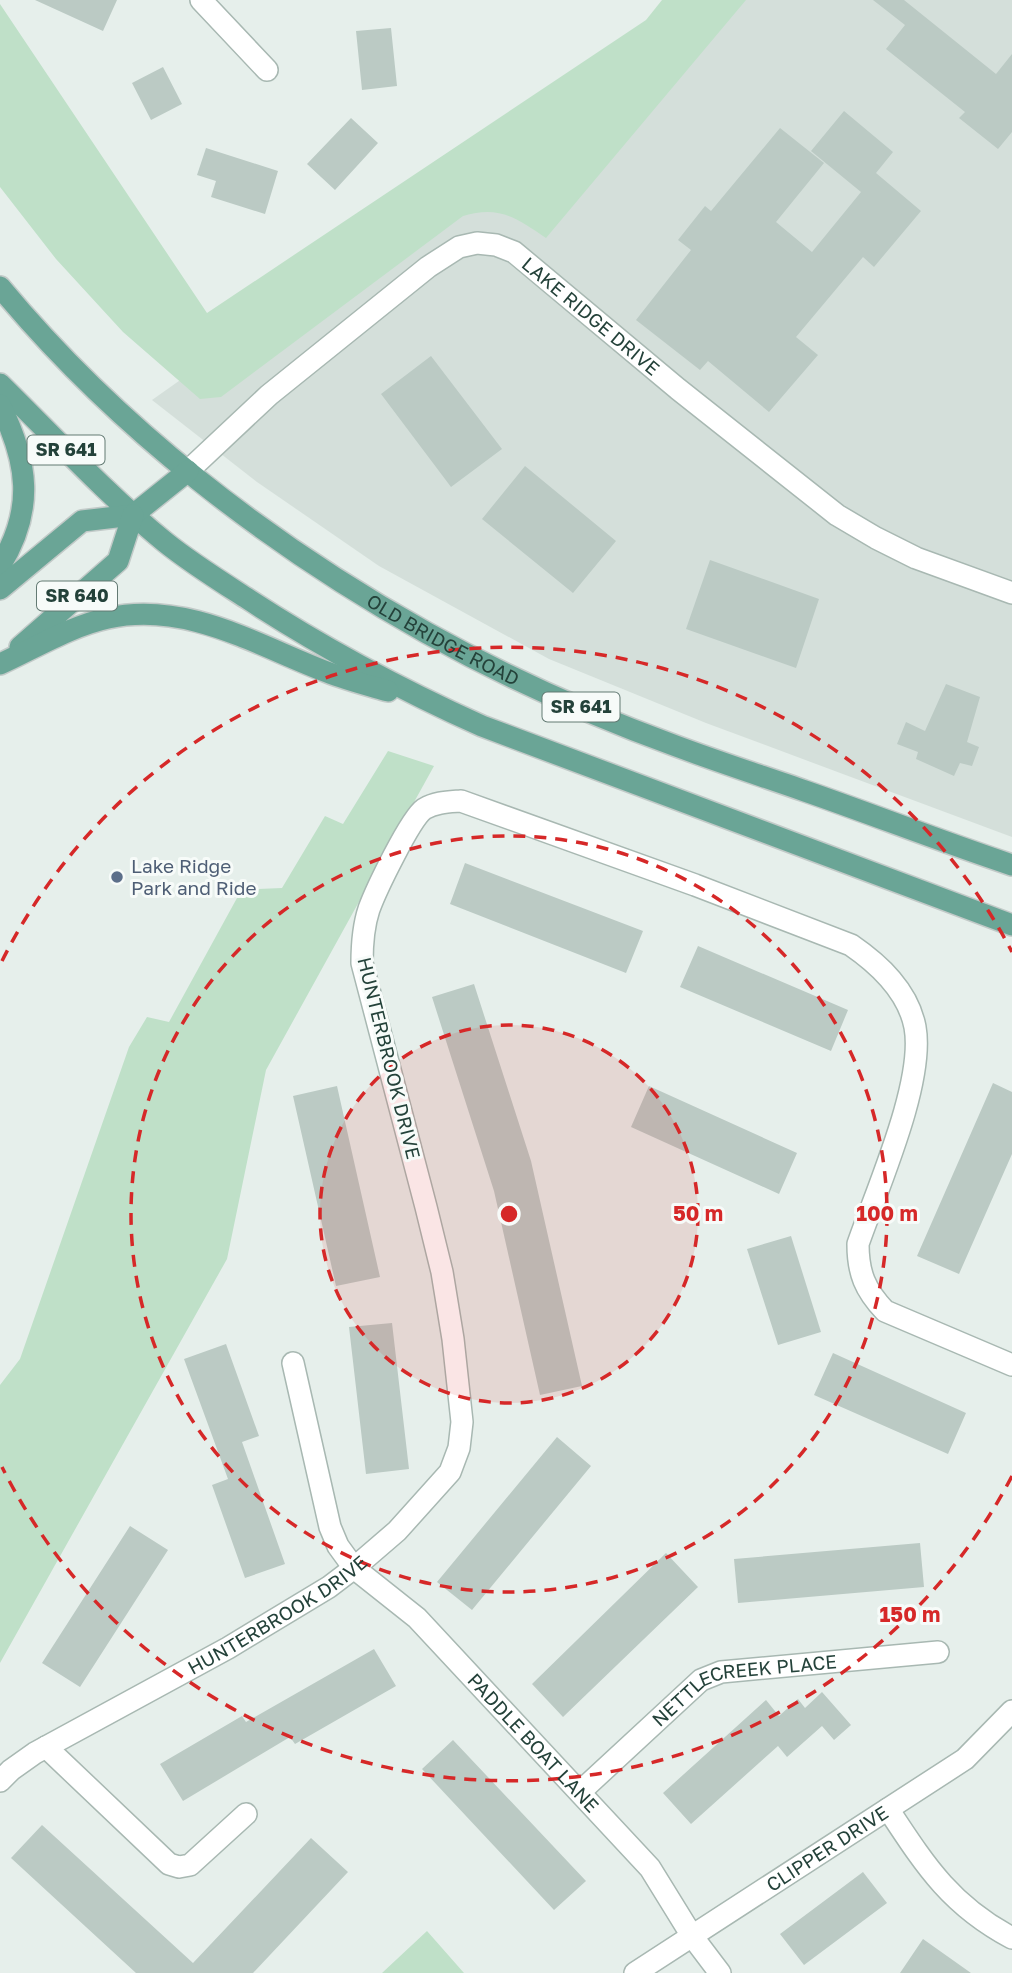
<svg xmlns="http://www.w3.org/2000/svg" width="1012" height="1973" font-family="'Golos Text',sans-serif">
<rect width="100%" height="100%" fill="#e6efeb"/>
<!-- built -->
<path fill="#d4dfda" d="M731,0H1012V837L706,723L549,659L379,566L257,482L152,400L494,158Z"/>
<!-- green -->
<path fill="#bfe0c8" d="M662,0H746L546,238C517,218 499,205 463,216L221,397L200,399L123,332L56,259L0,187V4L207,313L646,20Z
M388,751L434,766L266,1070L227,1259L0,1663V1385L20,1359L129,1047L147,1017L169,1022L237,898L258,889L282,888L325,816L343,824Z
M427,1931L464,1973H382Z"/>
<!-- building -->
<path fill="#bbcac4" d="M35,0H117L103,31Z
M873,0H904L996,74L1012,54V132L998,149L959,118L965,112L886,49L905,25Z
M391,28L397,86L362,90L356,31Z
M163,67L182,104L151,120L132,83Z
M844,111L893,152L876,173L921,211L874,267L863,257L796,337L818,355L769,412L708,361L700,370L636,320L691,250L678,240L705,206L711,211L780,128L824,163L776,222L812,252L861,192L811,151Z
M351,118L378,143L335,190L307,164Z
M206,148L278,171L265,214L211,197L216,181L197,175Z
M431,356L502,449L451,487L381,394Z
M525,466L616,541L573,593L482,519Z
M710,560L819,599L796,668L686,629Z
M946,684L980,697L967,742L979,747L972,766L960,763L954,776L916,759L918,752L897,744L906,722L925,731Z
M465,863L643,931L626,973L450,904Z
M698,946L848,1010L831,1051L680,987Z
M474,984L531,1161L582,1386L540,1395L494,1191L432,997Z
M993,1083L1012,1092V1154L959,1274L917,1256Z
M337,1086L380,1277L336,1286L293,1096Z
M649,1086L797,1153L779,1194L631,1127Z
M791,1236L821,1332L778,1345L747,1249Z
M392,1323L409,1469L366,1474L349,1327Z
M226,1344L259,1436L242,1442L285,1564L245,1578L212,1485L228,1479L184,1359Z
M833,1353L966,1413L948,1454L814,1395Z
M557,1437L591,1466L472,1610L437,1582Z
M130,1526L168,1550L80,1687L42,1663Z
M920,1543L924,1587L738,1603L734,1559Z
M666,1553L698,1587L563,1717L532,1684Z
M374,1649L396,1686L295,1744L290,1737L183,1801L160,1764L242,1716L246,1722Z
M822,1692L851,1725L834,1740L822,1726L787,1757L778,1746L691,1824L663,1793L766,1700L779,1716L798,1699L805,1708Z
M453,1740L586,1881L554,1910L422,1769Z
M42,1825L193,1963L311,1838L348,1872L253,1973H136L11,1858Z
M863,1872L887,1903L804,1965L780,1934Z
M923,1939L971,1973H900Z"/>
<g fill="none" stroke-linecap="round" stroke-linejoin="round">
<defs>
<g id="minor">
<path d="M201,0L267,70"/>
<path id="s1" d="M188,471L269,395L428,267L459,247L477,243L496,245L514,252L678,389L837,515L876,538L916,558L1012,593"/>
<path id="s2" d="M293,1363L330,1527L338,1546L354,1568L417,1618L650,1868L692,1936L720,1973"/>
<path d="M46,1747L169,1864L179,1867L190,1865L246,1814"/>
<path id="s3" d="M0,1781L11,1770L35,1753L228,1648L329,1587L354,1568L397,1531L450,1472L459,1448L462,1422L453,1339L442,1272L426,1207L362,963C362,945 363,927 369,909C376,890 410,819 424,809C436,802 448,802 461,801L695,885L851,945C880,965 908,991 915,1027C925,1082 877,1189 858,1244C858,1273 865,1290 885,1311L1012,1365"/>
<path id="s4" d="M581,1791L701,1680L721,1672L938,1652"/>
<path d="M888,1809C925,1865 950,1905 1012,1938"/>
<path id="s5" d="M635,1973L965,1759L1012,1711"/>
</g>
<g id="major">
<path id="s6" d="M0,287C117,428 268,544 427,633C506,677 591,715 676,746C719,762 762,776 805,791C874,815 943,842 1012,865"/>
<path d="M0,384C54,437 106,494 165,542C191,563 220,581 248,599C323,648 400,689 482,726L1012,925"/>
<path d="M0,405C28,462 35,509 0,566"/>
<path d="M0,589L82,521L133,515L188,471"/>
<path d="M20,647L118,561L133,515"/>
<path d="M0,664C35,648 71,626 108,618C187,601 256,645 327,672C347,680 367,685 388,691"/>
</g>
</defs>
<!-- minor casing -->
<use href="#minor" stroke="#a8b8b2" stroke-width="24"/>
<!-- major casing -->
<use href="#major" stroke="#c2cac8" stroke-width="24"/>
<!-- minor -->
<use href="#minor" stroke="#fff" stroke-width="21"/>
<!-- major -->
<use href="#major" stroke="#6aa596" stroke-width="21"/>
</g>
<!-- distance rings -->
<circle cx="509" cy="1214" r="189" fill="#d62828" fill-opacity=".12"/>
<g fill="none" stroke="#d62828" stroke-width="3.5" stroke-dasharray="12 9">
<circle cx="509" cy="1214" r="189"/>
<circle cx="509" cy="1214" r="378"/>
<path d="M1012 1476A567 567 0 0 1 2 1467M2 961A567 567 0 0 1 1012 952"/>
</g>
<!-- markers -->
<circle fill="#5c6f8a" stroke="#f7fbf9" stroke-width="2.5" cx="117" cy="877" r="7"/>
<g text-anchor="middle" stroke-width="6" stroke-linejoin="round" paint-order="stroke">
<!-- shield labels -->
<g fill="#f7fbf9" stroke="#637a73" stroke-width="2">
<rect x="27.5" y="435.5" width="77" height="29" rx="5"/>
<rect x="37" y="581.5" width="80" height="29" rx="5"/>
<rect x="542.5" y="692.5" width="77" height="29" rx="5"/>
</g>
<g font-size="18" font-weight="bold" fill="#24423a">
<text x="66" y="456">SR 641</text>
<text x="77" y="602">SR 640</text>
<text x="581" y="713">SR 641</text>
</g>
<!-- street labels -->
<g font-size="19" fill="#24423a" stroke="#f7fbf9">
<text dy="7" stroke="none"><textPath href="#s1" startOffset="509">LAKE RIDGE DRIVE</textPath></text>
<text dy="7" stroke="none"><textPath href="#s6" startOffset="570">OLD BRIDGE ROAD</textPath></text>
<text transform="translate(389 1058) rotate(76)" y="7">HUNTERBROOK DRIVE</text>
<text dy="7" stroke="none"><textPath href="#s3" startOffset="324">HUNTERBROOK DRIVE</textPath></text>
<text dy="7" stroke="none"><textPath href="#s4" startOffset="201">NETTLECREEK PLACE</textPath></text>
<text dy="7" stroke="none"><textPath href="#s2" startOffset="467">PADDLE BOAT LANE</textPath></text>
<text dy="7" stroke="none"><textPath href="#s5" startOffset="229">CLIPPER DRIVE</textPath></text>
</g>
<!-- service labels -->
<g font-size="19" fill="#4e5e75" stroke="#f7fbf9" text-anchor="start">
<text x="131" y="873">Lake Ridge<tspan x="131" dy="22">Park and Ride</tspan></text>
</g>
</g>
<circle cx="509" cy="1214" r="10" fill="#d62828" stroke="#f7fbf9" stroke-width="3.5"/>
<g font-size="21" text-anchor="middle" font-weight="bold" fill="#d62828" stroke="#f7fbf9" stroke-width="6" stroke-linejoin="round" paint-order="stroke">
<text x="698" y="1221">50 m</text>
<text x="887" y="1221">100 m</text>
<text x="910" y="1622">150 m</text>
</g>
</svg>
